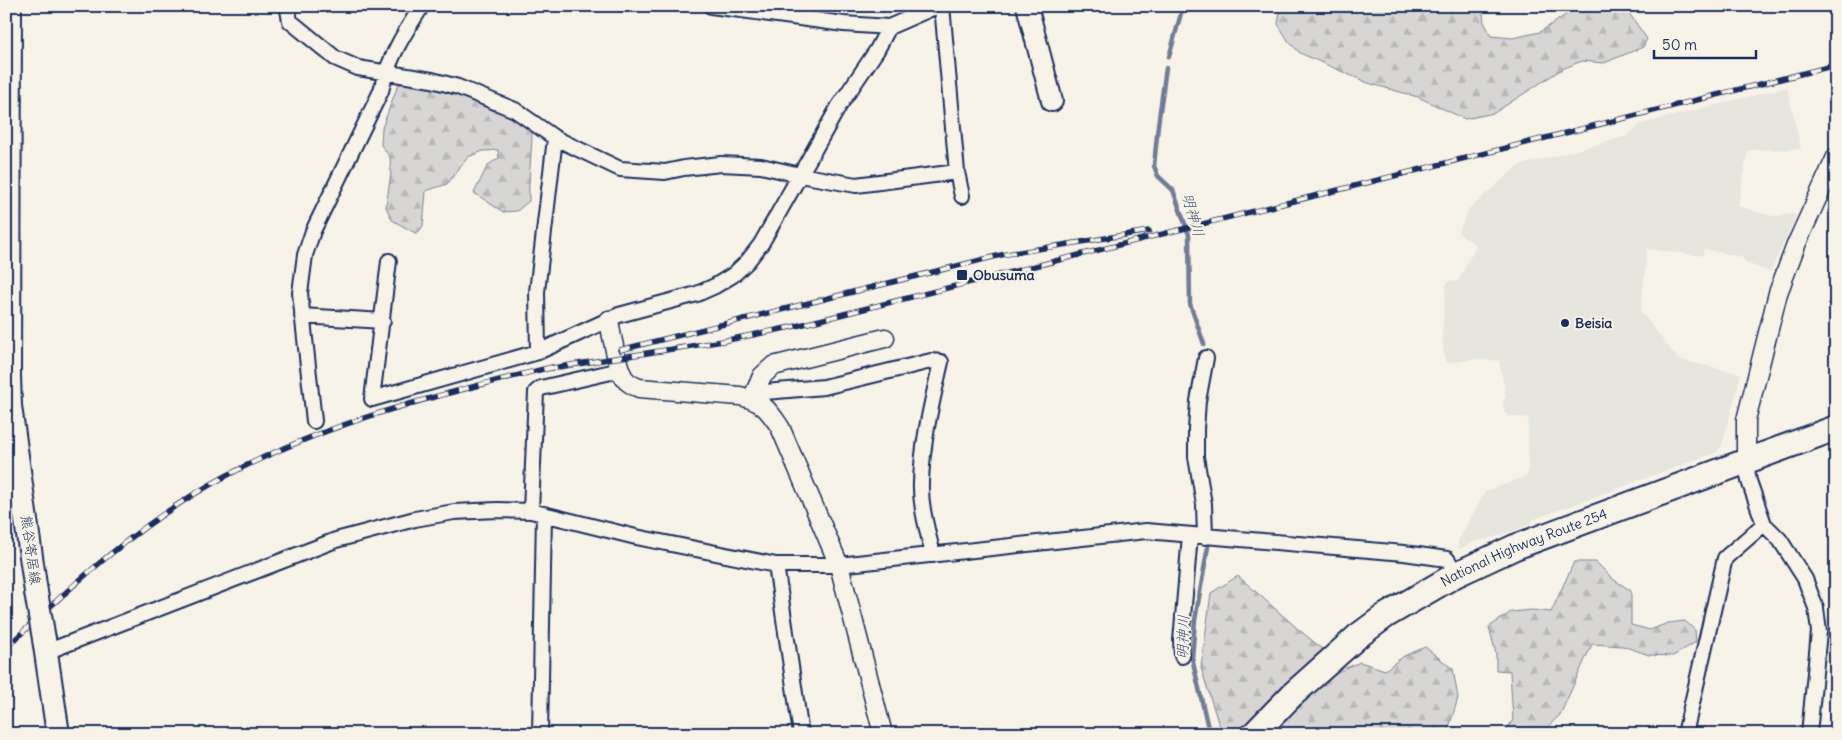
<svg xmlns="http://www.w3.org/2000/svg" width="1842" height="740" font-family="Delius,'Klee One',sans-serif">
<defs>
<pattern id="forest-firs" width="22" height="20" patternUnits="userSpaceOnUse" patternTransform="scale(1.25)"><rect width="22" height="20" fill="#d7d6d4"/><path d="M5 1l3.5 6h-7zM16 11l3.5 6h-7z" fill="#b8b8b8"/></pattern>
</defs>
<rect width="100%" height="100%" fill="#f7f3e8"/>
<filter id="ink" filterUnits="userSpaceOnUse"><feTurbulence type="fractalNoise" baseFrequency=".02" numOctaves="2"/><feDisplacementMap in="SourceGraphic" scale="10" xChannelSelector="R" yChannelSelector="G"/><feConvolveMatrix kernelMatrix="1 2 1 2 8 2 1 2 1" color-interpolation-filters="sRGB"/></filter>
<g filter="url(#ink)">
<!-- built -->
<path fill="#e6e5de" d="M1787,87L1801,149L1748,150L1738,206L1771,216L1795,214L1796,217L1770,272L1746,263L1742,257L1704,249L1702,256L1647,249L1641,312L1678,359L1741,374L1722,445L1717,452L1532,520L1529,525L1492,538L1473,542L1459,549L1458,541L1485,492L1528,475V418L1509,416L1504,412L1503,402L1506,396L1499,361L1474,359L1449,363L1445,360L1442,335L1446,285L1450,280L1458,282L1476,245L1458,233L1469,209L1518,166L1627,136L1641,124Z"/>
<!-- forest -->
<path fill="url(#forest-firs)" stroke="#798299" d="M1281,6H1482L1484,22L1491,36L1513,38L1540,32L1579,6H1624L1647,39L1643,47L1604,63L1582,61L1562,69L1494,113L1465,119L1418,97L1368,83L1300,53L1289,42L1278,24Z
M410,81L450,90L494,111L511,113L532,131C532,154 528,177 529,201L517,211L503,212L474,193L488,165L499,158L498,150L483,151L468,157L447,184L426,191L423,226L417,234L392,220L386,207L391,173L390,157L381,145L382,128L398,85Z
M1574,562H1596L1613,579L1631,591V625L1650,630L1668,623L1685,621L1695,630L1696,642L1673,656L1649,655L1623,646L1592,644L1560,715L1540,734H1503L1513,720L1510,671L1496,670V654L1489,627L1511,612L1532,610L1551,612Z
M1238,576L1298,629L1346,668L1360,662L1385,670L1404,656L1425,647L1453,669L1458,698L1447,734H1224L1218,722L1201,668L1211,593Z"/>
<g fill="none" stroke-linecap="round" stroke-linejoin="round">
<!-- stream -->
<path stroke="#727c95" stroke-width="4.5" d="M1169,57L1183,6
M1166,68L1158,125L1154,166L1158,176L1173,190L1189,235L1190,304L1204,344
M1209,541L1195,620L1192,658L1208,728L1211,734"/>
<defs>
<path id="minor" d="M290,6L288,10L290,21L335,58L358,68L432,80L458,87L515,110L555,138L620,169L665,172L684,168L721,164L761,166L800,175L856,185L957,172
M711,6L844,24L889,27
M942,6L957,172L962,196
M389,261L372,399L538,352L619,315L697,294L715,286L733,275L747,262L761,244L839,106L877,50L889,27L937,6
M302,316L383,321
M538,352L537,292L555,138
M752,399L765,392L824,387L931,361L941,362C932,402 922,442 921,483C920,507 928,532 933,555
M314,421L300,293L305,255L313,231L381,91C388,59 404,33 422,6
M1746,463L1749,481L1764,524L1780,540L1805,579L1816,608L1819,632L1809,734
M531,511L536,392L541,388L620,370
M1205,537L1204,504L1196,457V429L1198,401L1206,358
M776,565L801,734
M46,652L336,540L415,519L454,512L497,510L531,511L636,537L776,565H839L1146,531L1404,553L1447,559L1457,574
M1182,656L1181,641L1190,535
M540,734L544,514
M1685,734L1725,558L1764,524"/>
<path id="tertiary" d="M609,320C611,333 618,371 625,379C628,383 634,386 639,388L740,396C762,401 768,409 780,427L839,565L883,734
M752,399L762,376L773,366L885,338
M1746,463V420L1778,293L1796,245L1836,157"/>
<path id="secondary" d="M1027,6L1052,101"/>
<path id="primary" d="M10,6L9,376L10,406L36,592
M44,639L58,734"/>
<g id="trunk">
<path id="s1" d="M1254,734L1292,695L1358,636L1385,616L1457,574L1515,547L1836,428"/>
</g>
</defs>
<!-- minor casing -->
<use href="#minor" stroke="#1b2f5e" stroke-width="18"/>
<!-- tertiary casing -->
<use href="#tertiary" stroke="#1b2f5e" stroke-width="21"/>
<!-- secondary casing -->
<use href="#secondary" stroke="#1b2f5e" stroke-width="24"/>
<!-- primary casing -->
<use href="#primary" stroke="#1b2f5e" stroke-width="26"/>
<!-- trunk casing -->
<use href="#trunk" stroke="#1b2f5e" stroke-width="28"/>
<!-- minor -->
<use href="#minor" stroke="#f7f3e8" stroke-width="14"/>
<!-- tertiary -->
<use href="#tertiary" stroke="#f7f3e8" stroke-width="18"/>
<!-- secondary -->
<use href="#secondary" stroke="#f7f3e8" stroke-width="20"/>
<!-- primary -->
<use href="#primary" stroke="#f7f3e8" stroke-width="22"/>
<!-- trunk -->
<use href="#trunk" stroke="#f7f3e8" stroke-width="24"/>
<defs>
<path id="rail" d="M620,350L1001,255L1149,231
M546,369L723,341L796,326L1836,65
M6,648C74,583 143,520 226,476C329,421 441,394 552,367"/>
</defs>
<!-- rail casing -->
<use href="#rail" stroke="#1b2f5e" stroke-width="5.5"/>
<!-- rail -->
<use href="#rail" stroke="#f7f3e8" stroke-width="4" stroke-dasharray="11" stroke-linecap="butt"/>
<defs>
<path id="primary-bridge" d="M36,592L44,639"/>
</defs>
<!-- primary-bridge casing -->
<use href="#primary-bridge" stroke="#1b2f5e" stroke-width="26" stroke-linecap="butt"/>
<!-- primary-bridge -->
<use href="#primary-bridge" stroke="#f7f3e8" stroke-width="22"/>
</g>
</g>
<!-- markers -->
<g fill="#1b2f5e" stroke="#f7f3e8" stroke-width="2">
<rect x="956" y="269" width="12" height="12" rx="2.5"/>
<circle cx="1565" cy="323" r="5"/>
</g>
<g text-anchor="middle" stroke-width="4" stroke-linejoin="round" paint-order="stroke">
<!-- poi labels -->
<g font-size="14" font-weight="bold" fill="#1b2f5e" stroke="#f7f3e8" text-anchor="start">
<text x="973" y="280">Obusuma</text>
<text x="1575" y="328">Beisia</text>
</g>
<!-- street labels -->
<g font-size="14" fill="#1b2f5e" stroke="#f7f3e8">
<text dy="5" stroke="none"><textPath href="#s1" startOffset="332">National Highway Route 254</textPath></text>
<text transform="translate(31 550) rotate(82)" y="5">熊谷寄居線</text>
</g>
<!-- water labels -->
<g font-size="15" font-style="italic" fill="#465679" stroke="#f7f3e8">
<text transform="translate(1193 215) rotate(74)" y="5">明神川</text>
<text transform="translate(1183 637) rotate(-88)" y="5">明神川</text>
</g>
</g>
<!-- margin -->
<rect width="1842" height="740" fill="none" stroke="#f7f3e8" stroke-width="25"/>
<rect x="12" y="12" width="1817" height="715" fill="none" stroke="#1b2f5e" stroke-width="2" filter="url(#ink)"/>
<!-- scale -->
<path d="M1654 50v8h102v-8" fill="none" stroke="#1b2f5e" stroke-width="2.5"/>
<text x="1662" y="50" font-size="15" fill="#1b2f5e" stroke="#f7f3e8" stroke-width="4" paint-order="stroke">50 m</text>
</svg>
